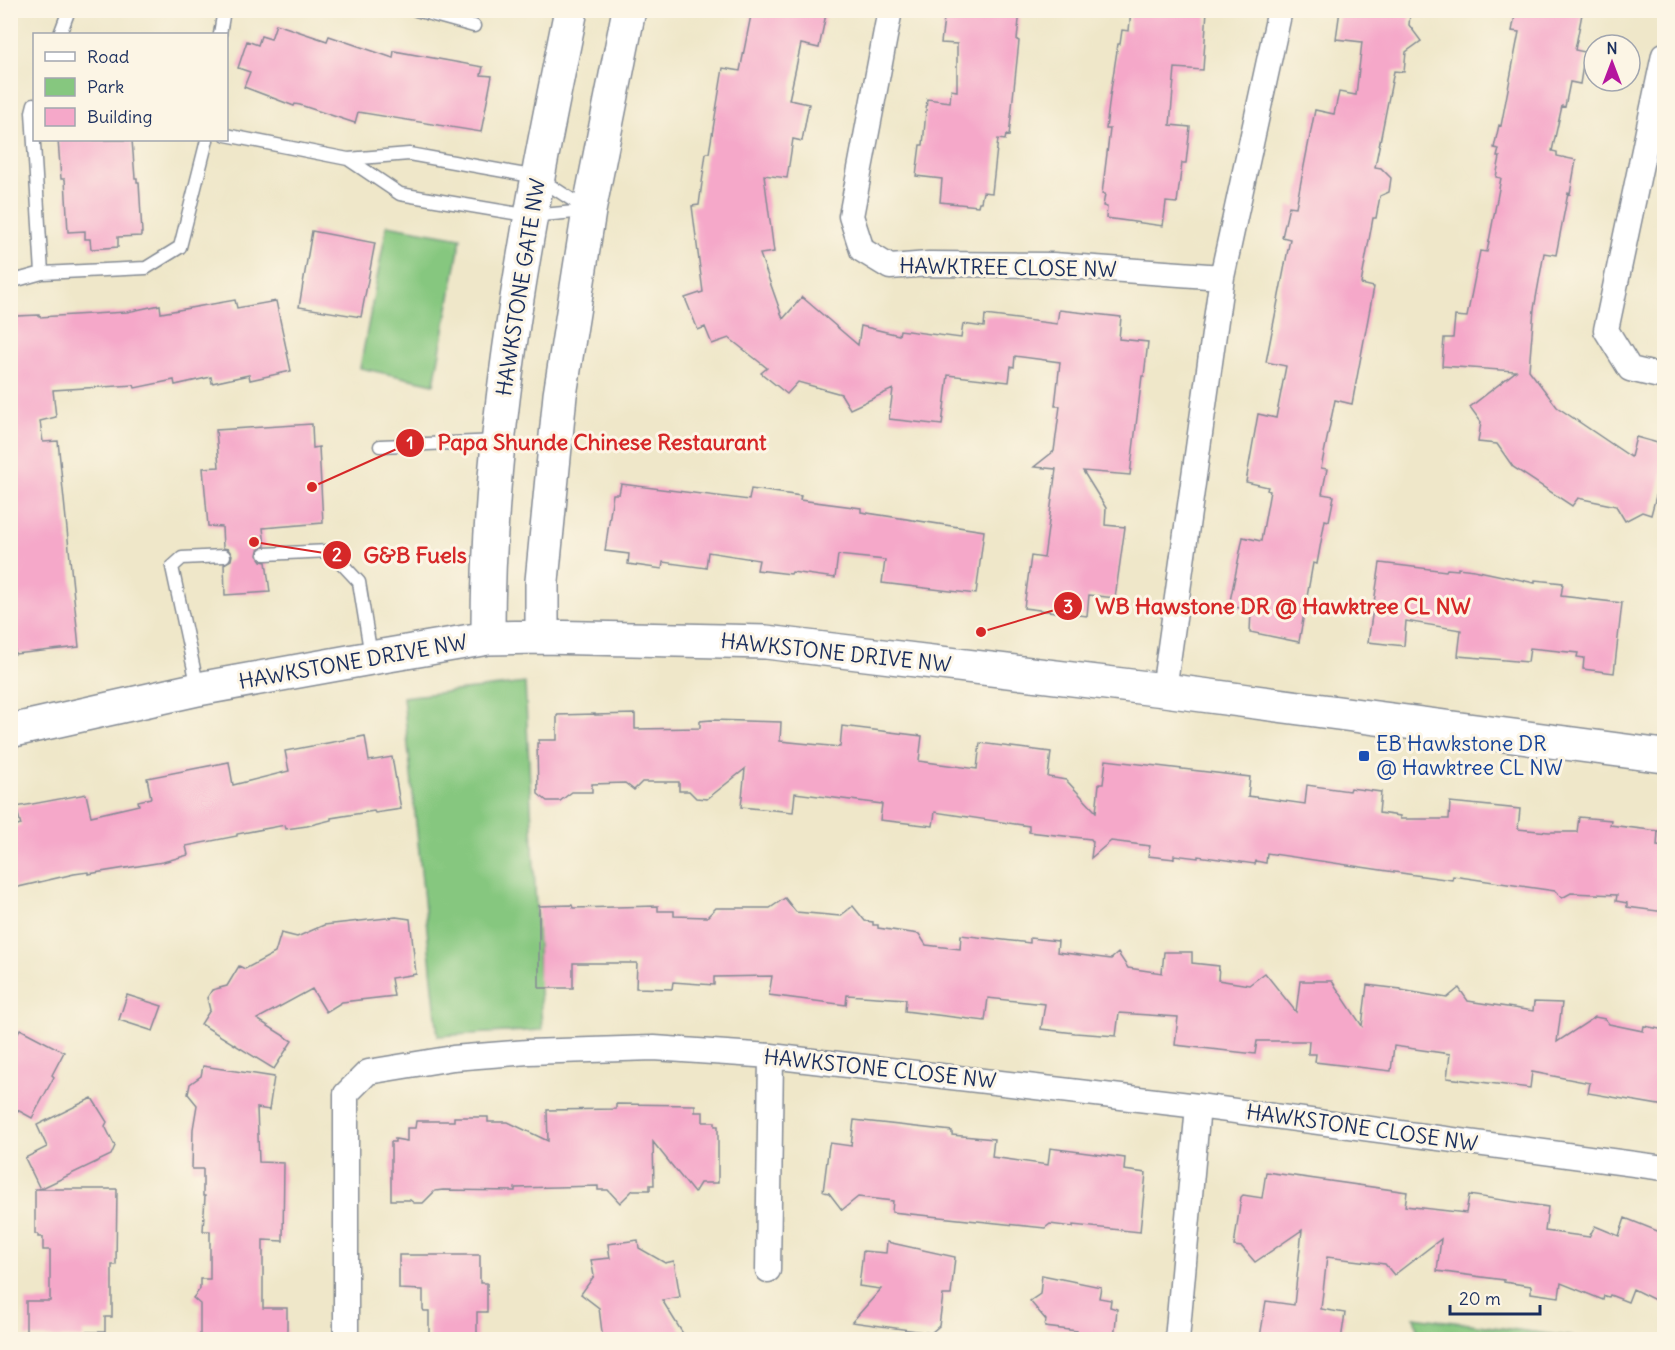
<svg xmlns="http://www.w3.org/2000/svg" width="1675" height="1350" font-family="Delius,sans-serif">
<rect width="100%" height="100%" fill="#fcf5e5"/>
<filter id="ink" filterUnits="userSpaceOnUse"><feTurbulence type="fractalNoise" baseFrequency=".0167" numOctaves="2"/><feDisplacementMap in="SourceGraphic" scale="12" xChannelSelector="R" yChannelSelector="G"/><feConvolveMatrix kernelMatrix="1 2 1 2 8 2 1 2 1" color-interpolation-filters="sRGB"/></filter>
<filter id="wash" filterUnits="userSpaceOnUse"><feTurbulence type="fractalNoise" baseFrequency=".008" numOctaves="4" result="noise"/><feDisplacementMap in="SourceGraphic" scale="24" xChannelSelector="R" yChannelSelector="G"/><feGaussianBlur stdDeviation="1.35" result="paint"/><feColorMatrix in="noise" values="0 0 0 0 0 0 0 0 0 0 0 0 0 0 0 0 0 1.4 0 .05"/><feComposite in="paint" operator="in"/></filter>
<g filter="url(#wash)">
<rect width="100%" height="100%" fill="#efe7c9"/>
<!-- green -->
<path fill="#86c77f" stroke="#507b6e" stroke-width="1.5" d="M387,225L461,238L434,384L360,368Z
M525,683L542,1030L438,1036L403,697Z
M1414,1317L1580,1338L1583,1339H1420Z"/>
<g id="blocks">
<!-- building -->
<path fill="#f5a8c9" d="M752,10H808L826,14L819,48L801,44L789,100L809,104L802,141L793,139L787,178L764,175L774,252L760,254L783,319L802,297L858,345L861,326L899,335L900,330L961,338L963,324L984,327L985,315L1057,324L1059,310L1121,317L1119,339L1148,342L1144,376H1142L1130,475L1083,471L1106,508L1105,525L1125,527L1115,598L1089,595L1087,616L1024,608L1031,556L1044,558L1056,469L1034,467L1054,451L1060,406H1055L1060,362L1015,356L1014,367L1011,366L1009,382L948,375L942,425L889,419L893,389L850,409L841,394L798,382L787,394L761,373L767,368L729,338L712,344L705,327L698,330L685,298L703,292L692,206L699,205L706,153H709L723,68L740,71Z
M945,10H1020L1017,40L1019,41L1009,136L1006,135L1005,140L998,139L992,193L983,192L981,202H979L978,206L940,202L942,179L916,176L920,145H923L927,99L950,102L951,90L957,91V44L941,43Z
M1131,10H1207L1203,70L1175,68L1170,125L1190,127L1186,163H1182L1177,203L1166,202L1163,226L1106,218L1107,207L1103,206L1105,194H1102L1110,129H1106L1110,96L1118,44H1120L1122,30L1129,31Z
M1340,10H1384L1410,14L1409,25L1421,41L1406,52L1404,72L1394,71L1375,167L1381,168L1391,178L1389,192L1380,196L1376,218H1373L1361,284L1374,287L1352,404L1335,400L1321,468L1327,469L1322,494L1334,496L1329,521L1325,520L1317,564L1313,563L1299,642L1250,632L1251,610L1229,606L1243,537L1261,541L1270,491L1267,490L1268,487L1246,482L1258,414L1276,418L1286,366L1266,362L1290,239L1282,237L1289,206L1296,207L1315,110L1334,114L1339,92L1356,95L1362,42L1336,39Z
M1516,10H1574V13L1582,14L1575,50L1585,52L1580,84L1570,82L1565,107L1562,106L1552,151L1557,152V156L1576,160L1570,194L1568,193L1556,255L1544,253L1534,309L1529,370L1557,407L1631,457L1636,437L1665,445V462L1651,515L1642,512L1625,521L1616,506L1578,498L1572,506L1513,467L1497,444L1478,442L1481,422L1470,407L1516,371L1442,366L1444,338H1453L1455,316L1467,317L1480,251L1487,252L1501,178L1496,177L1500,157H1497L1499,149L1494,148L1499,125L1501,126L1519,32L1512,31Z
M276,24L327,41L329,36L393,58L394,51L483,67L481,75L492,76L481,132L358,112L355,123L300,105L295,104L294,106L244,87L250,72L238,68L247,41L258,45L261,36L271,39Z
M58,140H132L135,178H137V182H139L142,233H141V236L118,237V247L91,249L90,239H85V231L68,232L65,179H61Z
M312,231L375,243L361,317L299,307Z
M235,300L237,308L276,301L291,371L250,380L249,375L212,383L211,377L175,385L174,380L135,388L134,385L53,390L56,417L40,421L43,442L58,441L79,647L15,654L13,632H10V319H16V316L39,315V317L127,312L160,305L161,313Z
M312,424L313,448L319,447L323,523L263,528L265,546L258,550L257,555L261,561L266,562L270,592L225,595L224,564L231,560L232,555L228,549L223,548L222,527L208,526L203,468L219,467L216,430Z
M621,484L749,500L751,489L801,496L800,500L861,508V512L984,531L976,594L882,583L885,560L838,555L835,578L792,572L791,574L757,570L759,560L708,552L706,568L663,562L662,569L628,564L629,554L605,551L613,494H619Z
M1380,563L1446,571L1447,569L1458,570V568L1474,570L1535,583V580L1563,583L1561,596L1622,603L1614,673L1583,669L1584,658L1577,657L1578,653L1530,648L1528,662L1458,656L1461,630L1406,621L1404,646L1368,642Z
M595,714V715L635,714V729L700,728V721L711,720L781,722L780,741L840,747L842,726L922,736L919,761L977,769L980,743L1051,752L1048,777L1066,780L1096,812L1099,784H1103L1106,760L1250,777L1248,796L1305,804L1307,785L1349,791L1350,788L1381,792L1379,813L1400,816V819H1449L1450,802L1520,809L1518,829L1549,832H1577L1579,817L1611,820L1610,825L1658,831L1657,846L1665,847V912L1627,907V903L1616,901L1617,895L1571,893L1562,898L1555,891L1453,876L1452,880L1408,874L1267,853L1266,863L1256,861L1255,864L1198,856V858L1174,855V859L1148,856L1150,846L1111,841L1091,858L1093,842L1091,839L1029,832V826L935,812L933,826L880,820L882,804L795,793L793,812L741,807L745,769L707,799L696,798L689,791H679V782H642L634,790L625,783L592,784V792H572L560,801H547L538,794L537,743H539V740H557V715Z
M365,736L369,761L392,757L401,809L375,813L374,811L331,818V820L307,826L286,829L285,825L237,834V836L186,846L188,855L163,862L88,874V872L74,874L14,888L10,872V828L21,825L16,807L86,794L91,816L139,805L138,801L151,798L147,778L229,762L233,785L289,771L285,751Z
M785,898L796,912L840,916L853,906L865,921L873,922V925H878V928L919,934L926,945L960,949L961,935L1030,943V938L1058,941L1057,952L1111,959L1118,953L1128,968L1162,973L1164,952H1192V963L1219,966L1218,980L1249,985L1265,973L1296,1012L1300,981H1332L1362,1026L1367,985L1401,989V990L1447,998L1459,988L1468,1001L1533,1011L1534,1002L1562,1003L1557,1042L1595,1017L1605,1019L1609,1024L1643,1031L1644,1026L1665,1030V1106L1588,1093L1590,1083L1532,1072L1530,1088L1447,1078L1450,1054L1394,1046L1391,1071L1315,1062L1316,1054H1308L1309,1041H1257L1255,1054L1175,1045L1178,1017L1119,1013L1116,1036L1075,1033L1041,1029L1045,1004L988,998L985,1021L905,1011L906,999L847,995L846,1005L769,995L772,976L714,977V985L673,982L672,989L636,988L637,963H573V988H539V906L572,905L573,908L658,906V911H674V916L707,917L716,908H770Z
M396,917L410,919L416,974L391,978L394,996L342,1002L326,1012L312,989L257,1019L292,1041L274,1069L201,1024L210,1010L207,998L212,990L227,986L239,966L245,969L275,953L281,933L297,937L324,925Z
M127,995L162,1006L153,1031L119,1020Z
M20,1029L64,1052L52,1075L54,1077L32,1118L10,1106V1047Z
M203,1066L274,1077L269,1110L257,1108L259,1162L284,1163L283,1241L263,1240V1308H287V1340H200V1304L193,1298L200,1289V1279H210V1231H203L205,1196H203V1169H192L193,1129L197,1105L188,1094L190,1084L201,1076Z
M92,1098L107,1122L105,1126L115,1146L111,1155L40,1189L25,1158L47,1147L37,1125Z
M616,1104L695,1105V1112H703V1122H715V1126H718V1183H700L694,1193L653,1142L654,1185H650V1190H633L620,1203L608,1190H598V1186L515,1188V1191L443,1190L435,1191L423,1203H414L410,1200H391V1142H395V1139L407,1141V1128H415L416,1121H454V1117H488V1122H508L548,1141L547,1110L616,1109Z
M854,1120L952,1131V1135L994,1139L992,1157L1048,1165L1050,1148L1125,1158L1124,1170L1146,1173L1140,1232L1073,1225V1227L1050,1224L1045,1228L892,1212L893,1201L858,1197L842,1210L829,1193L823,1192L829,1145L830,1143L851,1146Z
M1266,1172L1407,1192L1405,1206L1466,1213L1469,1195L1548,1207L1545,1231L1589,1237L1595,1226L1619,1236L1625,1218L1665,1234V1305L1633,1289L1628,1302L1610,1295L1609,1297L1604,1296L1603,1300L1561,1283L1559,1297L1531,1293V1286L1504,1282V1280L1437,1271L1441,1239L1394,1275L1385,1264L1327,1257L1321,1309L1345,1313L1341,1340H1281L1260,1337L1266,1301L1294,1305L1302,1230L1255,1262L1242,1247L1234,1246L1241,1197L1243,1195L1262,1198Z
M35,1189H117L116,1265H112V1317H105V1332H83V1338L26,1337V1301H50V1250H43V1237H38V1234H35Z
M638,1240L639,1248L665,1263L674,1261L680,1297L662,1300L687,1340H603L599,1308L581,1294L594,1276L591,1260L610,1258L608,1244Z
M887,1242L955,1257L951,1295H943L939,1326L931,1333L852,1322L881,1289L859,1286L863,1251L886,1253Z
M399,1255H480V1283H487V1312H477V1340H429V1311H424L423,1309V1290L399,1289Z
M1042,1275L1101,1287L1099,1298L1111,1300L1110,1307L1117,1309L1114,1340H1076L1077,1331L1045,1327L1046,1320L1030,1301L1040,1294Z"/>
</g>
</g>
<g filter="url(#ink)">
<use href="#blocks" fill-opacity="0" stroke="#858b94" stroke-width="1.5"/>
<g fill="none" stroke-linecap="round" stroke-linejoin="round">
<defs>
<path id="lane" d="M416,10L474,26
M60,34L69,10
M220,34L224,10
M34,104L32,112L42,273
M226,135L348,159L409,154L537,177L586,209
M348,159L400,194L531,216L586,211
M10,282L42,273L146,268L180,247L207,140
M380,446L498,441
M265,554L330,551L359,582L371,656
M198,688L172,567L182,558L224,556"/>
<path id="street" d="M890,10L851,216L862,250L890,267L929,264L1053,265L1222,277
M1664,55L1606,330L1630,369L1664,377
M1164,690L1222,277L1280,10
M768,1270L771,1056
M346,1340V1094L368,1072L453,1058L528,1052L654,1048L771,1056L1198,1106L1664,1168
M1177,1340L1198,1106"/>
<path id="secondary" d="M542,637V581L560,395L589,211L629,10
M488,638C487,427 529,216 571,10
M10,731L198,689L371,658L488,638L542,637L766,642L1164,690L1664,756"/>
</defs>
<!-- lane casing -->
<use href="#lane" stroke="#858b94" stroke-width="15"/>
<!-- street casing -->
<use href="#street" stroke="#858b94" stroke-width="27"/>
<!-- secondary casing -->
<use href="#secondary" stroke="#858b94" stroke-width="36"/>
<!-- lane -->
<use href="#lane" stroke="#fff" stroke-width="12"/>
<!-- street -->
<use href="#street" stroke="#fff" stroke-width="24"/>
<!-- secondary -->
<use href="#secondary" stroke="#fff" stroke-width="33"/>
</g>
</g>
<!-- markers -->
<rect fill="#1a4fb4" stroke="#fcf5e5" stroke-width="2" x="1358" y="750" width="12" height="12" rx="3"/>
<g text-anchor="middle" stroke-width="6" stroke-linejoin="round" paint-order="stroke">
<!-- street labels -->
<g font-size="21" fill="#1b2f5e" stroke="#fcf5e5">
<text transform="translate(1008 268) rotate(1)" y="7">HAWKTREE CLOSE NW</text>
<text transform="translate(521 287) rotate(-81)" y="7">HAWKSTONE GATE NW</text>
<text transform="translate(836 653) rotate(6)" y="7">HAWKSTONE DRIVE NW</text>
<text transform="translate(353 662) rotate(-10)" y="7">HAWKSTONE DRIVE NW</text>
<text transform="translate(880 1069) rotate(6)" y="7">HAWKSTONE CLOSE NW</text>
<text transform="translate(1362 1128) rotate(8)" y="7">HAWKSTONE CLOSE NW</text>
</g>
<!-- transit labels -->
<g font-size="21" fill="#164399" stroke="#fcf5e5" text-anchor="start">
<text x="1376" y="751">EB Hawkstone DR<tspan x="1376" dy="24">@ Hawktree CL NW</tspan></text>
</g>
</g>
<!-- callouts -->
<path fill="none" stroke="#d62828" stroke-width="2" d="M312 487L410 443M254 542L337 555M981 632L1068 606"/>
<g fill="#d62828" stroke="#fcf5e5" stroke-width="2">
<circle cx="312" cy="487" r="6"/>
<circle cx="254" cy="542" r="6"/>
<circle cx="981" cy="632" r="6"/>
<circle cx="410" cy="443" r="15"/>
<circle cx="337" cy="555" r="15"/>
<circle cx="1068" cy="606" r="15"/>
</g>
<g font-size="18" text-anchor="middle" font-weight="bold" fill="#fff">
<text x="410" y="449">1</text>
<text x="337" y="561">2</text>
<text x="1068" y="613">3</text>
</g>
<g font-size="22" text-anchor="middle" font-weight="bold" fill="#d62828" stroke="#fcf5e5" stroke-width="6" stroke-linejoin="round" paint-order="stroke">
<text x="602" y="450">Papa Shunde Chinese Restaurant</text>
<text x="415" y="563">G&amp;B Fuels</text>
<text x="1283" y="614">WB Hawstone DR @ Hawktree CL NW</text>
</g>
<!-- margin -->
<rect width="1675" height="1350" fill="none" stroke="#fcf5e5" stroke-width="36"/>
<!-- legend -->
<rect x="33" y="33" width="195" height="108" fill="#fcf5e5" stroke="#a2a6af" stroke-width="1.5"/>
<rect x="45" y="52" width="30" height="9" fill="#ffffff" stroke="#a2a6af" stroke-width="1.5"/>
<text x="87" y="63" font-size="18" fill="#1b2f5e">Road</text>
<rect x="45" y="78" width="30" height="18" fill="#86c77f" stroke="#a2a6af" stroke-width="1.5"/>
<text x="87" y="93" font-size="18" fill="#1b2f5e">Park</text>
<rect x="45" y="108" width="30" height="18" fill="#f5a8c9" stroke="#a2a6af" stroke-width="1.5"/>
<text x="87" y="123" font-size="18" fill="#1b2f5e">Building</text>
<!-- north arrow -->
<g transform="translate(1612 63)"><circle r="28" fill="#fcf5e5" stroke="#a2a6af" stroke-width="1.5"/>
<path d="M0-4.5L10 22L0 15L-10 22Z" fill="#b5179e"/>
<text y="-9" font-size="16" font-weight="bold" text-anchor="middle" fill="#1b2f5e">N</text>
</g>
<!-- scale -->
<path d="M1450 1305v9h90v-9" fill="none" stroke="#1b2f5e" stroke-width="3"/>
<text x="1459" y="1305" font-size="18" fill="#1b2f5e" stroke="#fcf5e5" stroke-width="4.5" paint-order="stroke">20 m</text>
</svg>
